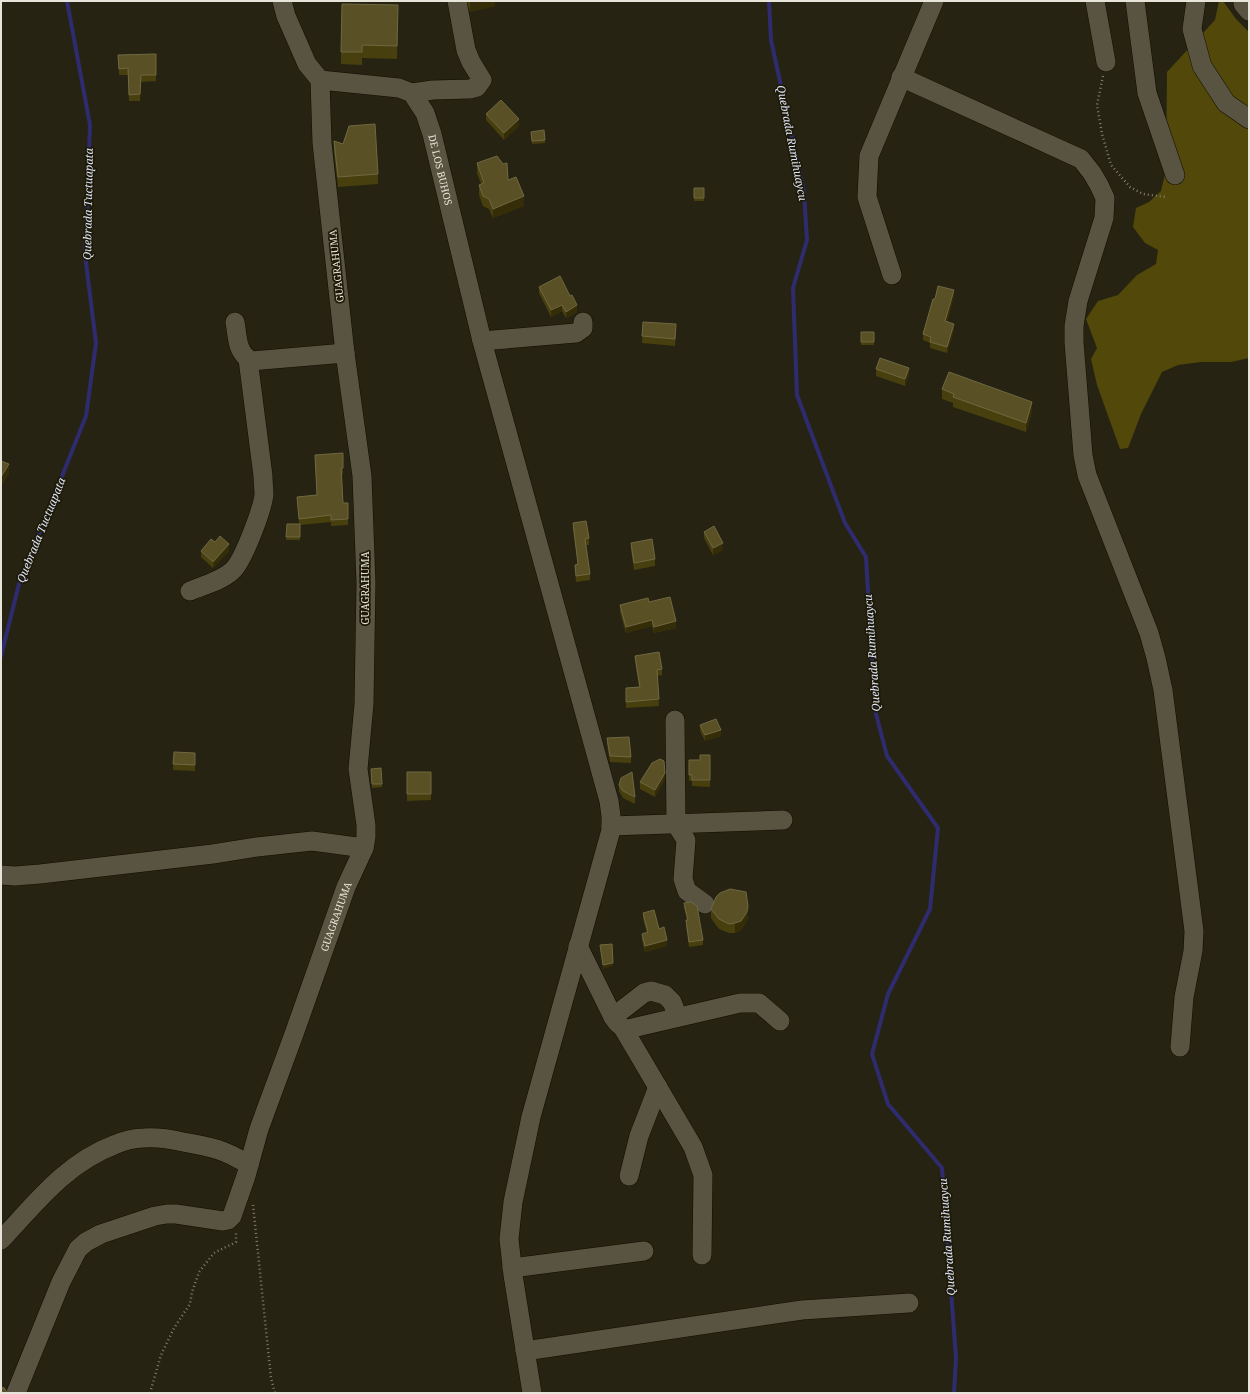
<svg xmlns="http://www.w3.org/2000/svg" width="1250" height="1394" font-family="'Noto Serif',serif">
<rect width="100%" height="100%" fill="#272312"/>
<!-- green -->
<path fill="#51480a" d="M1219,1H1223L1236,19L1249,32V358L1231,362H1201L1178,365L1162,372L1141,414L1128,448L1120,449L1097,385L1091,359L1097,348L1086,319L1098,301L1118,295L1137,275L1156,264L1158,250L1145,243L1133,227L1136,208L1149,202L1161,191L1166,170L1167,72L1215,20Z"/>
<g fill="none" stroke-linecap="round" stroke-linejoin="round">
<!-- stream -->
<path stroke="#2e2c6f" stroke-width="4" d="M769,1L771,40L804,192L807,240L793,288L797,395L845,523L866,557L875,710L887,756L938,828L930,909L888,994L872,1054L888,1104L942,1168L956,1358L954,1393
M1,656L19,584L86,416L96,343L85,255L90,125L67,1"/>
<defs>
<g id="minor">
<path d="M1095,1L1106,62"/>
<path d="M1135,1L1147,93L1175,175"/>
<path d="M1196,1L1192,29L1202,66L1226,103L1249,119"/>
<path d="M1243,1V4L1249,11"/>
<path d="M901,77L1081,159L1092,173L1099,185L1105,198L1104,218L1078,301L1074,326V342L1083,455L1087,475L1149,633L1156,658L1163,690L1194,931L1193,951L1184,997L1180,1047"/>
<path id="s1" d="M320,80L399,88L412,93L425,113L432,134L482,341L609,801L611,816V830L531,1117L513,1202L509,1239L513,1275L532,1393"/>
<path d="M412,93L433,90L470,89L477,87L482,80L471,62L466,50L457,1"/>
<path d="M892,275L867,197L869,156L934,1"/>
<path d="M235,322C238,338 236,351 251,361L345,353"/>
<path d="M482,341L576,333L583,328V322"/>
<path d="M190,591C204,585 221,581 232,571C243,562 262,510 264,495C264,489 263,482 263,476L248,359"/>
<path d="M675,720L676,824L686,840L683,879L687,891L705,904"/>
<path d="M611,826L783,820"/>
<path d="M1,875L15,876L40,874L213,854L257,847L312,841L364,848"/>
<path d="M578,946L613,1017C617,1023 620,1027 628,1029L740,1003H759L780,1021"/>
<path d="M613,1017L644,993L651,991L665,995L672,1002L678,1017"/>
<path d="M623,1028L693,1147L703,1175L702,1255"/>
<path d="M629,1176L639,1136L658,1087"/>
<path d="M1,1240C35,1204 66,1163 114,1145C123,1141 134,1138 144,1138C157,1137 170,1139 183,1142C211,1147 224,1149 249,1165"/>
<path d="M512,1268L644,1251"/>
<path d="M525,1351L802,1310L909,1303"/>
<path id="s2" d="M16,1393L61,1282L78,1249L86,1242L101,1234L155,1216L167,1214H176L223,1221L228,1220L232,1216L246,1176L259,1129L294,1034L346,887L364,848L366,837V825L358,769L364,704L366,583L362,476L345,353L322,143L320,80L307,64L286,16L282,1"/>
</g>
</defs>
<!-- minor casing -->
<use href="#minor" stroke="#100c01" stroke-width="20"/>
<!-- path -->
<path stroke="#807d6f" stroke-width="2.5" stroke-dasharray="1 3" stroke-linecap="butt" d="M1103,76L1097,105L1102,134L1111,165L1130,187L1143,194L1166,197
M253,1205L271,1378L275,1393
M150,1393L161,1355L174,1328L190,1304L192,1292L199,1272L214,1253L236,1242V1232"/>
<!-- minor -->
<use href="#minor" stroke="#585441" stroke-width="19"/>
</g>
<!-- wall -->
<path fill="#483f0f" d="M467,1H495V6L470,12Z
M398,17L397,59L362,58V65L341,64V52Z
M156,54V81L141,82L140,101H129L128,75H119L118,55Z
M486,114L519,126L504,140L486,120Z
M544,130L545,143L532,144L531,132Z
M334,141L343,144L378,174V184L338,187L334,151Z
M477,163L508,180L524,206L493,218L489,209L483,206L479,195V185L481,184L477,173Z
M694,188H704V201H694Z
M539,287L570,296L577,312L566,318L562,311L551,317L539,293Z
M954,296L947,322L954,330L947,353L930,348V343L923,340V334L935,299Z
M643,322L676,330L675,346L642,343Z
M861,332H874V345H861Z
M876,369L909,375L905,386L876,376Z
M942,389L1032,412L1026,432L953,407V403L942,399Z
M315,461L343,468V474H342L343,503H348V525L331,526V522L300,525V540H286L287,524H299L297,497L317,495Z
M573,523L589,538V545H586L590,574V580L576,582L575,571V565L578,564L573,529Z
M704,532L723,550L713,555L704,538Z
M215,542L229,551L213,568L201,557V551Z
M631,543L655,559V566L634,570L631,550Z
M649,602L676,628L654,633L652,626L626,633L620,612V605Z
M635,656L662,669V675L657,676L659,706L626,708V688L639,687L635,662Z
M700,725L721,736L705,741L700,731Z
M607,738L631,757V763L610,762L607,744Z
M195,753V771L173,770V764Z
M710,755V787L692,786V781H689V760H700Z
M371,772L382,784V787L372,788Z
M407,772H431V800L407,801Z
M665,779L655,797L640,789V782Z
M619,785L635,797V804L623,798L619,791Z
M684,903L703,940V945L689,947L686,925V920H687L684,908Z
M711,909L748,916L747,921L741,930L735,933H729L719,929L711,918Z
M643,913L659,929L667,946L645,952L642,940V934L647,933L643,919Z"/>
<!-- shaded-wall -->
<path fill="#342d07" d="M475,1H495V6L470,12V2Z
M519,119V126L504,140V133Z
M524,196V206L493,218V209Z
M954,290V296L945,328V321Z
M562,305V311L551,317V310Z
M577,305V312L566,318V312Z
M954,324V330L947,353V347Z
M909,368V375L905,386V379Z
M1032,402V412L1026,432V423Z
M9,464V474L1,487V477Z
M723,543V550L713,555V548Z
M229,544V551L213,568V562Z
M652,620V626L626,633V627Z
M676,621V628L654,633V627Z
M721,730V736L705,741V735Z
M665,773V779L655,797V790Z
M748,906L747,921L741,930L735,933V923Z
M667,940V946L645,952V946Z
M613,963V966L603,969V965Z"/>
<!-- building -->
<path fill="#595125" stroke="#6f6841" d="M342,4L398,5L397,46L362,45V52H341Z
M156,54V75H141L140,94L129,95L128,68L119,69L118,55Z
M501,100L519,119L504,133L486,114Z
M375,124L378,174L338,177L334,141L343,144L349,126Z
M544,130L545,140L532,141L531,132Z
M497,156L503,164L507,163L508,180L516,177L524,196L493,209L489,199L483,196L479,185L484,183L477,163Z
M694,188H704V198H694Z
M560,276L570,296L572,295L577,305L566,312L562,305L551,310L539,287Z
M938,286L954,290L945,321L954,324L947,347L930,342L931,337L923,334L933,299H935Z
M643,322L676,324L675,339L642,336Z
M861,332H874V342H861Z
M880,358L909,368L905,379L876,369Z
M949,372L1032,402L1026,423L953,397L954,394L942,389Z
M343,453V468H341L343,503H348V519L331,520V515L299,519L297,497L317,495L315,455Z
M1,461L9,464L1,477Z
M586,521L589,538L585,539L590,574L576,576L575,565L578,564L573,523Z
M287,524H300V537H286Z
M714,526L723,543L713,548L704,532Z
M220,536L229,544L213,562L201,551L211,539L215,542Z
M652,539L655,559L634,563L631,543Z
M670,597L676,621L654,627L652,620L626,627L620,605L648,598L649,602Z
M659,652L662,669L657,670L659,699L626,702V688L640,687L635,656Z
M716,719L721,730L705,735L700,725Z
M629,737L631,757L610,756L607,738Z
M174,752L195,753V765L173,764Z
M700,755H710V780H692V775H689V760H700Z
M660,759L664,761L665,773L655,790L640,782L652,763Z
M381,768L382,784H372L371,769Z
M407,772H431V794H407Z
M632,772L635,797L623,791L619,785L621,778Z
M730,889L746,892L748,906L747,912L741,921L735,923L729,924L719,919L711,909L716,897L720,893Z
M691,902L697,906L703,940L689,942L686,920H688L684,903Z
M654,910L659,929L664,927L667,940L645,946L642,934L648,932L643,913Z
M612,944L613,963L603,965L600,945Z
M3,1387L5,1389L7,1393H1V1390Z"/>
<g text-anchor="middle" stroke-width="3.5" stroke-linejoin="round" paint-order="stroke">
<!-- street labels -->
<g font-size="10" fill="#e7e5da" stroke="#1d1a08">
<text dy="4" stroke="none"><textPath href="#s1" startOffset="176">DE LOS BUHOS</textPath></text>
<text transform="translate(336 266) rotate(-96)" y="4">GUAGRAHUMA</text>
<text transform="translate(365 588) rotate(-90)" y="4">GUAGRAHUMA</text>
<text dy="4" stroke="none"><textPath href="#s2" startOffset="638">GUAGRAHUMA</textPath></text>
</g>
<!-- water labels -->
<g font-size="11" font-style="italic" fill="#e0e3f8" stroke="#1d1a08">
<text transform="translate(792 143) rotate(79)" y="4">Quebrada Rumihuaycu</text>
<text transform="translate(88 204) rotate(-89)" y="4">Quebrada Tuctuapata</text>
<text transform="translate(41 530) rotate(-68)" y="4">Quebrada Tuctuapata</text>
<text transform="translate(872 653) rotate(-94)" y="4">Quebrada Rumihuaycu</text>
<text transform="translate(947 1237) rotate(-94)" y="4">Quebrada Rumihuaycu</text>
</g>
</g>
<!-- border -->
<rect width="1250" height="1394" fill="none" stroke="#e7e5da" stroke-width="4"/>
</svg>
